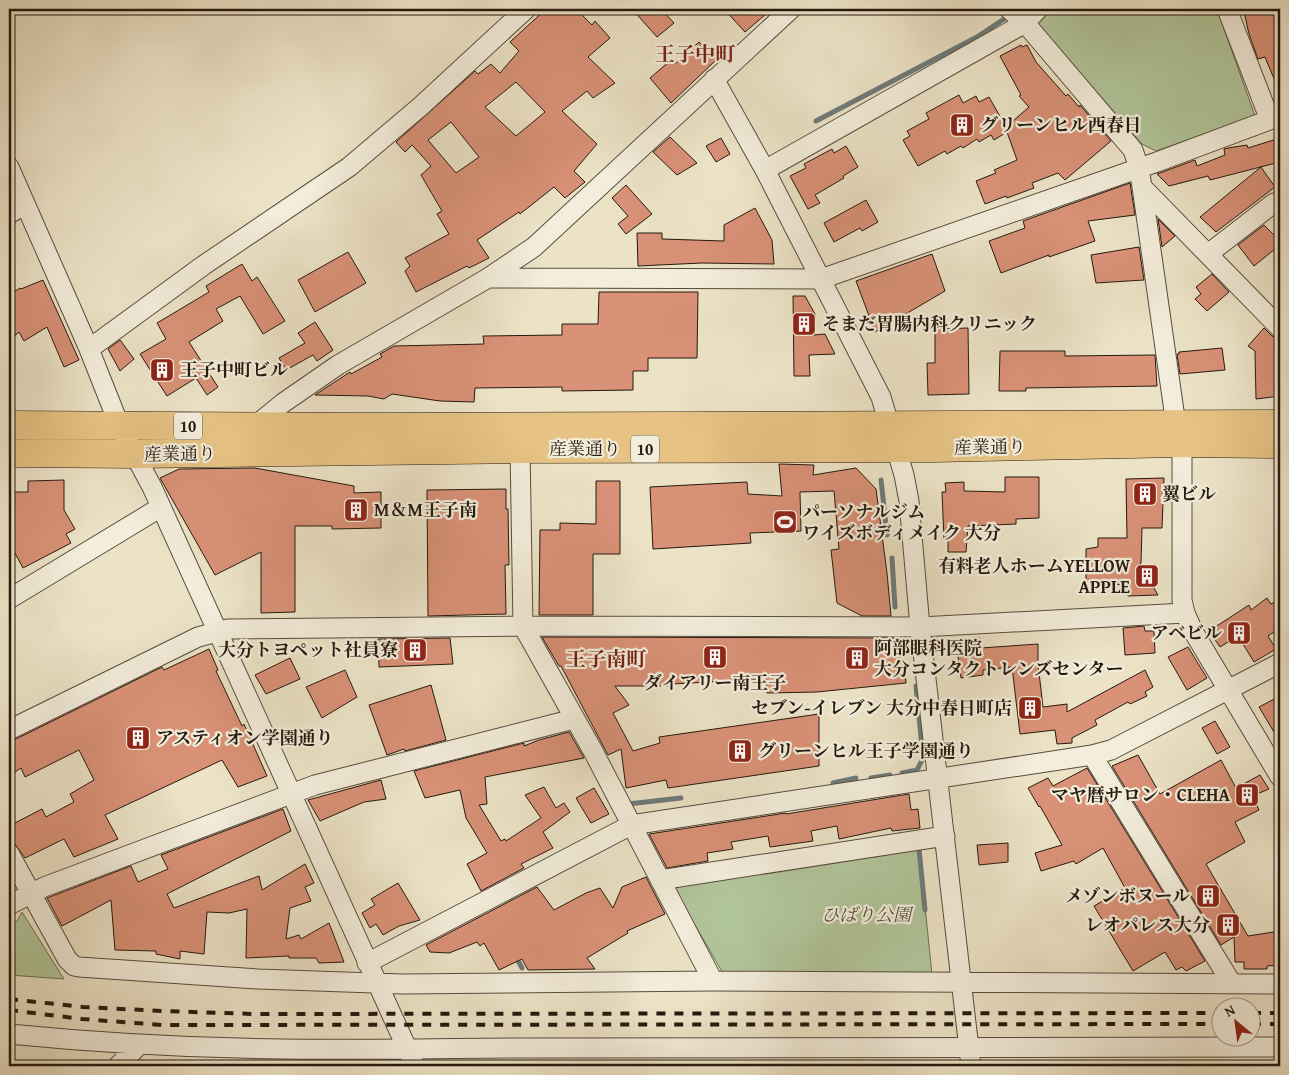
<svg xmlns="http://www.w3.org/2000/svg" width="1289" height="1075" font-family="'Gentium Book Plus','Noto Serif JP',serif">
<rect width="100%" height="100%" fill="#ece3c7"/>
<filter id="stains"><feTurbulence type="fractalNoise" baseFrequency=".004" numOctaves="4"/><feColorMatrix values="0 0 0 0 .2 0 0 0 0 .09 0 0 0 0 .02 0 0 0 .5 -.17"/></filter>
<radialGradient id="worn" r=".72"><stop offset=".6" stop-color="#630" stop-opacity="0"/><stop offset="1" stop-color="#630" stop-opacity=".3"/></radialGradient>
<!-- green -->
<path fill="#b1c59a" stroke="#6b6f54" d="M1050,9H1217L1255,116L1156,151L1142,144L1037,23Z
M919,849L932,974L724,975L674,889L676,882Z
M22,912L64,979L9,975V924L17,921Z"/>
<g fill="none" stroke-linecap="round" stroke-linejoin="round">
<!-- stream -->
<path stroke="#6d7b79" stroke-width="5" d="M816,121L977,37L1010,15
M881,480L887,535
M892,558L895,607
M902,773L917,770L923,758L916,686
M871,778L890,775
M833,783L856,778
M628,804L681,798
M919,849L925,910
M515,955L522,968"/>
</g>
<!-- building -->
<path fill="#d99177" stroke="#25190f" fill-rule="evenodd" d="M546,9H576L592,25L595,21L610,38L588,57L615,83L593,98L587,91L562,111L597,144L574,171L585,182L565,198L554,187L520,214L519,212L477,240L489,258L469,268L467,266L416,292L405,271L410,266L405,258L449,234L437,214L442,211L421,175L431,166L412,145L405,152L396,142L475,71L478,74L491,64L500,73L519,51L510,42ZM516,82L545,112L516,136L485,107ZM451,122L479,157L456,173L428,140Z
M632,9H661L674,23L657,37Z
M724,9H772L745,32Z
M1259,9H1280V93L1265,57L1258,59L1249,34L1244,12Z
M699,42L716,60L671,103L650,78L671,60L675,64Z
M1021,45L1022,47L1027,45L1036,62L1066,96L1068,94L1079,107L1080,105L1111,141L1065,180L1058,173L1032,183L1034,188L1007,198L1006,196L985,204L976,181L996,173L994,170L1017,160L1007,132L994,140L991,135L979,142L977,139L963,148L961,146L947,154L945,151L918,166L903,140L910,136L907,131L929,119L926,113L959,95L963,103L976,96L979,102L989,97L1006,127L1029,107L1019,96L1021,95L1000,56Z
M670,137L697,163L677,175L653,152Z
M721,138L730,154L716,162L706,146Z
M1280,138V162L1210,180L1208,176L1169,186L1157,174L1195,160L1197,166L1225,155L1224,149L1228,148L1247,145L1248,148Z
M846,146L858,167L843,176L844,178L815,195L820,203L808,209L790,176L806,168L804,164L832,149L834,153Z
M1261,167L1275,187L1216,232L1200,217Z
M1130,183L1135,215L1088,221L1095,241L1049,257V255L1001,273L989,241L1025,228L1023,221Z
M626,185L652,214L626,234L618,224L628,216L612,198Z
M866,200L878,222L862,231L860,228L834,242L824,223Z
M755,208L772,240L774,264L702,263L638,266L637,233H662V239L724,241V225Z
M1158,219L1175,236L1162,247Z
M1264,225L1280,241V245L1254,266L1238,245Z
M1139,247L1144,280L1096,283L1091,255Z
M348,252L366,283L315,312L298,280Z
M932,254L945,291L875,332L856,281Z
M242,264L252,281L257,277L285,321L263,334L240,296L216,309L223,321L189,342L218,387L207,395L196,378L167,396L140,354L166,339L157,323L209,292L206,286Z
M1212,274L1229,292L1207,311L1195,299L1201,294L1196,287Z
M43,280L79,360L64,367L47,327L24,341L19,332L9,341V295L20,288L21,289Z
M599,292H698L697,358H648V371H633V390L562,391V387L475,388L474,402L440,401L392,394L384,399L368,396L315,395L350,372L351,374L382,357L380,354L394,346L484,344L483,336L562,335V324H598Z
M793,296H805L815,314L814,335L825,334L835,354L809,355L810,376H794Z
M315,322L333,350L317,361L313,355L286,370L279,358L305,343L298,333Z
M968,328L969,394L928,395L927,363H935V329Z
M1264,328L1272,336L1280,339V396L1256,399L1255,351L1248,346Z
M120,340L134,359L120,371L108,349Z
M1222,348L1225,370L1180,374L1177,354H1179V352Z
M1000,351H1065V356L1155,355L1157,386L1026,388V391H999Z
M779,464L814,465L813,475L856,468L876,489L887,573L891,616H862L837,603L831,550L839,549L834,491L800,492L801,531L750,533L751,543L653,549L650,487L747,482L748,494L782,496Z
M255,468L354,486V493L381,492V528L332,529V526H295V612L261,613V552L215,575L160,478L179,469Z
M1005,477H1039V518L1016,519V524L968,526L966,552H948V540L944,539L942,492H946L945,483L964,482V491L1005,492Z
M1164,478L1162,528H1142L1141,563L1140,564L1158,595L1128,596V585L1086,583V549L1098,547V538H1127L1126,479Z
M64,480V510L75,529L66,534L71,543L23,568L9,542V492H28V481Z
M596,481H620V554H593V615H539L540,530H560V523L596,524Z
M506,489V509H508L509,565H505L506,614L428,616L427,490Z
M1267,598L1271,604L1280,599V628L1268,636L1276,649L1254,662L1238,636L1220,647L1209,631L1249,605L1251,610Z
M1144,626L1145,631H1154L1155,653L1125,655L1123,628Z
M542,637L902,638L906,683L817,692L767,693L766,679L672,684V686H615L629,705L613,713L633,751L660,743L659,737L819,714V766L668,788L666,780L626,788L621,749L608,755L561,666H559Z
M450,638L453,664L379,667L378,639Z
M980,638L981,648L1038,644V664L1043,707L1067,704V712L1145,670L1153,687L1145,692L1147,696L1130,704L1128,702L1095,720L1097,725L1072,738V743L1057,744L1055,730L1020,734L1012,667L983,670V675L961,678L956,642Z
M1188,647L1207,678L1187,690L1168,657Z
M209,649L218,670L216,671L242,726L244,724L267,776L238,787L222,760L105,815L118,839L74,857L64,839L25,858L15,844L9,842V826L42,809L46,817L74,802L70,794L94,780L79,750L25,777L21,768L9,776V741L14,740L162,667L164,670Z
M290,658L300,679L266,694L255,675Z
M345,670L357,697L322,718L306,687Z
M431,685L446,740L405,751L404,749L387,755L369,705Z
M1280,696V742L1259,707Z
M1215,721L1230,747L1217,754L1202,728Z
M569,732L584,758L485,777L487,804L479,805L501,841L505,839L506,841L541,818L525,795L544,787L556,808L564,803L570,812L543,832L553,848L521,864L524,868L481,891L467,864L487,853L466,818L460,790L425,798L414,771L524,743V746L539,740Z
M1138,755L1160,794L1221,760L1236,788L1260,775L1269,789L1257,794L1258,797L1254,799L1259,810L1235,822L1245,842L1206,864L1248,936L1280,931V965L1267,966V969H1244V962H1235L1234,937L1221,945L1112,766Z
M1087,768L1205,961L1186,971L1182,967L1176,970L1165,952L1133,971L1094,906L1125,888L1103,848L1076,864L1074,861L1041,871L1035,853L1062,845L1040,806L1039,807L1028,788L1048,778L1053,786Z
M381,780L386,799L364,802L320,821L308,800Z
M594,788L609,814L591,823L576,798Z
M909,794L911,810L918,809L920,828L892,831L891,828L839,839L837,826L811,831L813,841L770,847L768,836L731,842L733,849L707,853L708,861L667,868L649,834L786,813V814Z
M283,809L291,831L167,894L174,908L259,876L262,890L305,864L314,883L305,887L311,901L290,908L286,939L299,935L301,939L329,923L344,962L319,963L316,958H289V956L246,958L247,909L229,913L207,912L204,954L180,951V959L156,954V951L115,950L111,900L62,926L47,898L131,866L138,882L168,869L161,855Z
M1008,843V862L979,865L977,845Z
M646,877L665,914L627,931L628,933L587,958L595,969L528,970L522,959L499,970L484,943L480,946L477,942L449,953L430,952L426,945L537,887L554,910L586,893L600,888L613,908L622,887Z
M398,883L420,920L399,926L383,935L376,924L370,928L362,913L375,905L371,899Z"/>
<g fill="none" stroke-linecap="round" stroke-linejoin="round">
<defs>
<path id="minor" d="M1009,9L1025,23L1133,150L1139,168L1142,187L1176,425L1182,443V600L1185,613L1193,631L1280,777
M1227,9L1270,120
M714,79L765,170L881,397L904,475L909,501L920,627L971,1066
M9,167L89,349L120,427L152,487L415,1066
M765,170L1025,23L1038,9
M1142,187L1280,328
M9,214L25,204
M1208,254L1274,203
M488,278L821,279L1157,162L1280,116
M89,349L204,265L349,167L421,106L526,9
M255,426L283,403L338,365L488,278L534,247L791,9
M520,449L523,626L593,751L713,981
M9,599L161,507
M9,730L198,637L228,629L523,626L920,627L1185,613
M1092,755L1232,984
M9,853L67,959L74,966L79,967L258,979L403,984L713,981L1280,984
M660,880L945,836
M9,905L44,887L315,785L574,719
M367,963L631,825L1092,755L1111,750L1280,663
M9,1034C100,1043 191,1048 283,1049C366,1050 449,1048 532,1048C782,1049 1031,1049 1280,1047
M118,1066L140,1044"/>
<path id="highway" d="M9,425L368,427L1280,424
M9,453L135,454L520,449L934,448L1182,443L1280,444"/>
</defs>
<!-- minor casing -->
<use href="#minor" stroke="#574c3d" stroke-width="21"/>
<!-- highway casing -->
<use href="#highway" stroke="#25190f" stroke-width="29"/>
<!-- minor -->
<use href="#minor" stroke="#f3eddb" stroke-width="19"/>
<!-- highway -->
<use href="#highway" stroke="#e6c284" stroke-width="28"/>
<!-- rail -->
<path stroke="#25190f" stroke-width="4" stroke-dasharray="9 9" stroke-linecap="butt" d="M9,999L83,1007L162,1011L255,1014L1222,1013
M9,1010L82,1019L162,1025L1222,1024
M1252,1013H1280
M1252,1024H1280"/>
</g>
<!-- icons -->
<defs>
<symbol id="building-square" viewBox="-11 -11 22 22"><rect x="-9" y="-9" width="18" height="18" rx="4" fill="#8f2418" stroke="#f3eddb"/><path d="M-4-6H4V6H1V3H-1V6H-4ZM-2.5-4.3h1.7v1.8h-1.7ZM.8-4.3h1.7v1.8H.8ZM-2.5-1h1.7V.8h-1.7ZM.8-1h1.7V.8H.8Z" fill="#fff"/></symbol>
<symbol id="stadium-square" viewBox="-11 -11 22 22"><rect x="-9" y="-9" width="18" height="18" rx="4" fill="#8f2418" stroke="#f3eddb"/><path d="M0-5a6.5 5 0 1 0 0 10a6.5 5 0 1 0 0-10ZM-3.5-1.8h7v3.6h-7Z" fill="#fff"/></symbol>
</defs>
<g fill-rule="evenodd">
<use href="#building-square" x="948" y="111" width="28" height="28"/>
<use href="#building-square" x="790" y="310" width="28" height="28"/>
<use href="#building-square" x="148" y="356" width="28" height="28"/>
<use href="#building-square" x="1131" y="480" width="28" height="28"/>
<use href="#building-square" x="342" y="496" width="28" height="28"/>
<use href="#stadium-square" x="771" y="508" width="28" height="28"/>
<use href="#building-square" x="1133" y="562" width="28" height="28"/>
<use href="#building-square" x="1225" y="619" width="28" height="28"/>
<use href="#building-square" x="401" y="636" width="28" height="28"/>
<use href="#building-square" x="701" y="643" width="28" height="28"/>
<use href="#building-square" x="843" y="644" width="28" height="28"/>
<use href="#building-square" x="1016" y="694" width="28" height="28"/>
<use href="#building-square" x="124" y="724" width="28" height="28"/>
<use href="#building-square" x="726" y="737" width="28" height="28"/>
<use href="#building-square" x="1233" y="781" width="28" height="28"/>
<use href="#building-square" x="1194" y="882" width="28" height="28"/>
<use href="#building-square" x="1214" y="911" width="28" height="28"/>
</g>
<g text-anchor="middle" stroke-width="4.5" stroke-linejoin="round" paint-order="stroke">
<!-- shield labels -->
<g fill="#f3eddb" stroke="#63594c" stroke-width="1">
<rect x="174" y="412.5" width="28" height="27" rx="4"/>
<rect x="631" y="435.5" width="28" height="27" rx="4"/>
</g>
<g font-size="16" font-weight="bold" fill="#25190f">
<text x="188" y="432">10</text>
<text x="645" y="455">10</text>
</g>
<!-- poi labels -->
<g font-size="18" font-weight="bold" fill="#25190f" stroke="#f3eddb" text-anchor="start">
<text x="980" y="131">グリーンヒル西春日</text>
<text x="822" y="330">そまだ胃腸内科クリニック</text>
<text x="180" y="376">王子中町ビル</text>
<text x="1162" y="500">翼ビル</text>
<text x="374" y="516">M＆M王子南</text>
<text x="802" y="518">パーソナルジム<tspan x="802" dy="21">ワイズボディメイク 大分</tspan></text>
<text x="1130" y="572" text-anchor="end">有料老人ホームYELLOW<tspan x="1130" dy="21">APPLE</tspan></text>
<text x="1222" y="639" text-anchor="end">アベビル</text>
<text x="874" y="654">阿部眼科医院<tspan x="874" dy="21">大分コンタクトレンズセンター</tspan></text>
<text x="398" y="656" text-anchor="end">大分トヨペット社員寮</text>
<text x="715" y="689" text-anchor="middle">ダイアリー南王子</text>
<text x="1012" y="714" text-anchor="end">セブン-イレブン 大分中春日町店</text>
<text x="156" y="744">アスティオン学園通り</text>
<text x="758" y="757">グリーンヒル王子学園通り</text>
<text x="1230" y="801" text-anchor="end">マヤ暦サロン・CLEHA</text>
<text x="1190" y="902" text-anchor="end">メゾンボヌール</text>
<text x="1210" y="931" text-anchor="end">レオパレス大分</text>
</g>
<!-- street labels -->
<g font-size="18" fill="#25190f" stroke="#f3eddb">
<text transform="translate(990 447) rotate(-1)" y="6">産業通り</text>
<text x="585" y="455">産業通り</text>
<text transform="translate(180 454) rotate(-1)" y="6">産業通り</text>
</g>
<!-- park labels -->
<g font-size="18" font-style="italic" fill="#4f4d39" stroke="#f3eddb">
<text x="866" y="921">ひばり公園</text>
</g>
<!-- quarter labels -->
<g font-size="20" font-weight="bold" fill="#7a1f14" stroke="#f3eddb">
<text x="695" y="61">王子中町</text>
<text x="606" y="666">王子南町</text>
</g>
</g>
<!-- margin -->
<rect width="1289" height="1075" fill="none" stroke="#ece3c7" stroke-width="30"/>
<rect x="10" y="10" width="1269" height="1055" fill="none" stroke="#25190f" stroke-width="2.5"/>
<rect x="15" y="15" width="1259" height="1045" fill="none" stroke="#25190f"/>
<!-- north arrow -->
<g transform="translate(1236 1022) rotate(331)"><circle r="24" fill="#f3eddb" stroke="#a19889"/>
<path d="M0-4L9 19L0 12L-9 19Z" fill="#8f2418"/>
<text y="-8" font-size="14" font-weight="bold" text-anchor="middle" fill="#25190f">N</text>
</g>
<rect width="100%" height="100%" filter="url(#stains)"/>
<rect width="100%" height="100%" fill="url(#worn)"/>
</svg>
